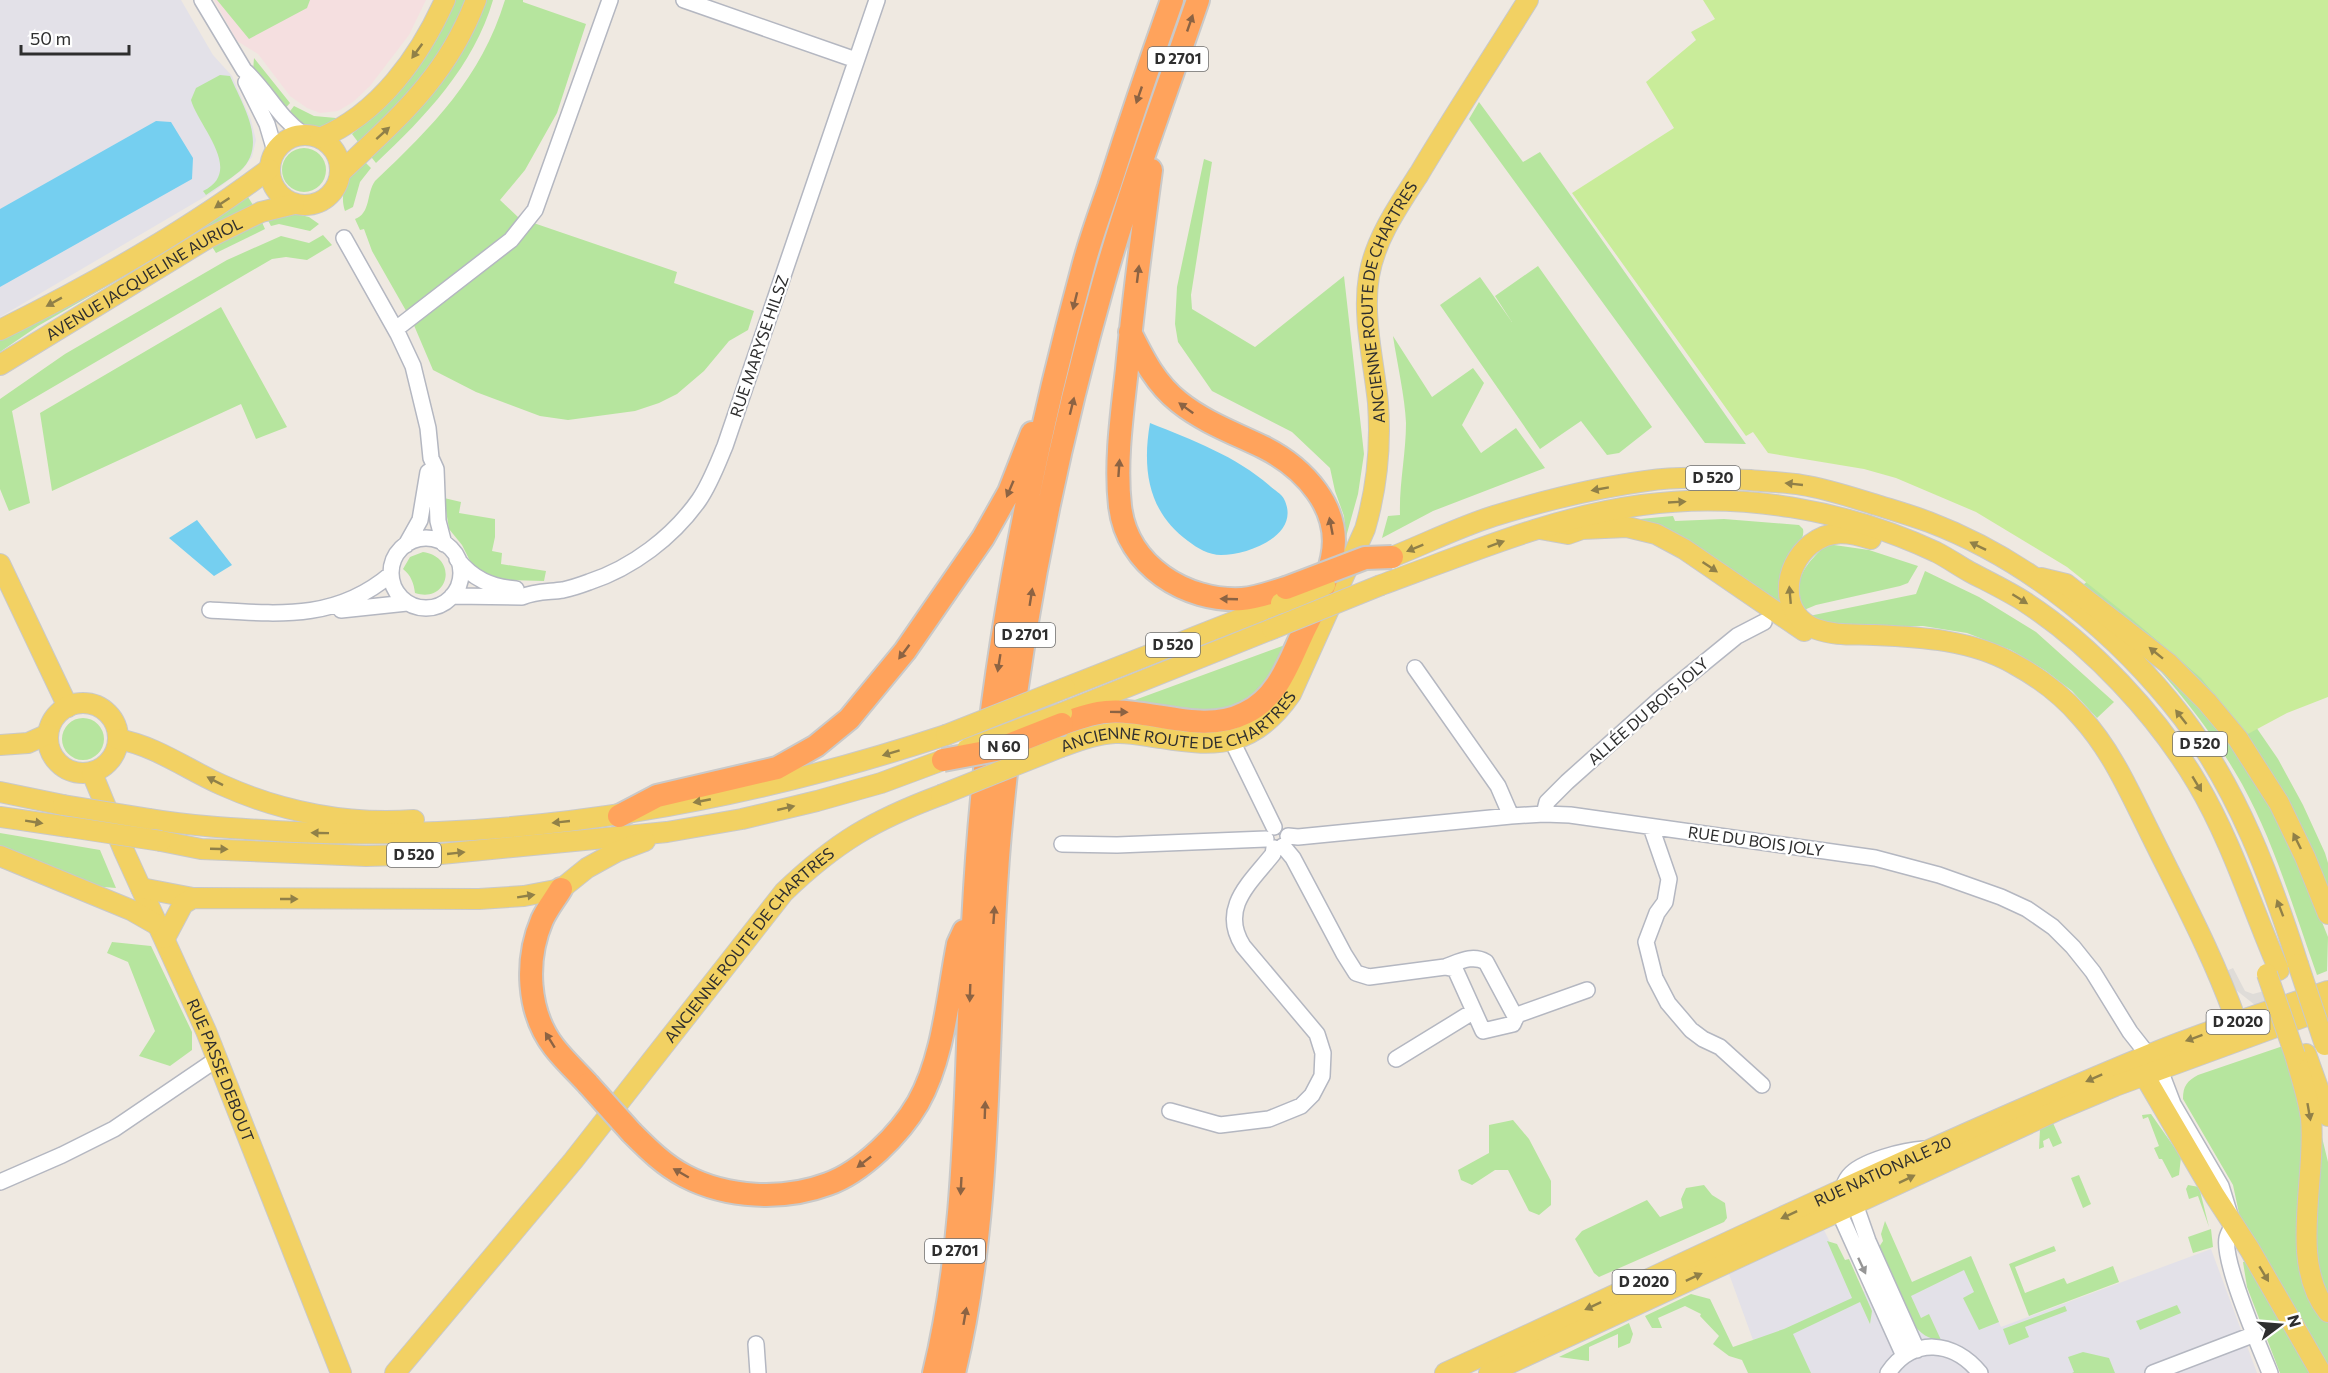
<svg xmlns="http://www.w3.org/2000/svg" width="2328" height="1373" font-family="Commissioner,sans-serif">
<rect width="100%" height="100%" fill="#efe9e1"/>
<!-- industrial -->
<path fill="#e3e1e8" d="M0,0H181L213,55L232,76L251,120L256,140L252,157L242,170L213,192L0,317Z
M1824,1230L1855,1293L1912,1282L1971,1256L2001,1327L2211,1249L2257,1373H1765L1729,1274Z"/>
<!-- medical -->
<path fill="#f5dfe0" d="M214,0H426L409,35L370,86L353,102L338,111L320,113L307,108L290,96L258,54L237,41Z"/>
<!-- green -->
<path fill="#b6e59e" d="M217,0H310L307,8L249,39Z
M455,0H466C442,57 405,104 358,142L352,134C400,96 430,55 455,0Z
M479,0H493C474,66 425,117 376,163L368,153Z
M505,0H523V2L586,24L557,113L525,170L500,200L519,218L677,272L674,283L754,311L748,330L729,341L704,371L677,394L659,403L635,411L568,420L540,416L476,392L433,370L413,323L372,251L364,229L360,230L355,219C371,213 366,194 375,181C433,126 481,78 505,0Z
M254,58L290,103L283,111L253,71Z
M220,75L230,76C242,104 269,145 240,171C229,180 217,187 206,195L203,191C245,171 198,126 191,100L196,88Z
M1479,102L1523,162L1540,152L1746,444L1705,443L1469,119Z
M294,106L314,116L336,118L338,125C320,129 302,128 287,115Z
M282 170a22 22 0 1 1 44 0a22 22 0 1 1-44 0Z
M362,159L371,168L360,182L353,207L345,211C338,190 350,174 362,159Z
M1204,159L1212,162L1191,295L1192,309L1255,347L1344,276L1364,454L1358,494L1346,537L1344,516L1335,491L1330,468L1292,432L1212,391L1178,342L1175,324L1177,287Z
M248,197L253,205L211,226L38,326L0,352V340L35,323L209,222Z
M284,211L309,217L319,224L310,231L279,224L271,226L265,215Z
M260,218L265,229L216,253L209,242Z
M323,235L332,245L307,260L286,257L272,259L12,411L30,503L9,511L0,489V399L65,354L227,260L281,236L309,243Z
M1538,266L1652,427L1619,453L1607,455L1581,421L1540,449L1440,305L1480,277L1512,322L1495,296Z
M221,307L287,427L256,439L241,404L52,491L40,413Z
M1393,336L1432,397L1473,368L1484,383L1462,425L1481,453L1516,428L1545,468L1433,511L1382,538L1388,516L1400,515C1399,484 1406,454 1406,423C1405,397 1397,363 1393,336Z
M444,498L461,502L459,513L495,519V537L492,551L502,553L501,564L546,571L544,581L503,580L481,572L470,561L462,545L449,529Z
M1673,516L1675,521L1724,519L1799,525L1803,529C1805,540 1796,545 1791,555C1784,566 1779,586 1780,599L1775,605L1639,523L1640,519Z
M1827,544L1869,550L1918,566L1908,583L1900,586L1816,605L1804,610C1790,580 1806,564 1827,544Z
M423,552C459,557 449,604 415,593C414,584 411,575 403,569L410,557Z
M1925,571L1979,597L2036,632L2114,702L2097,718L2072,691L2046,671L2011,650L1967,633L1923,626L1835,628L1809,616L1916,594Z
M2090,579L2245,711L2278,759L2303,805L2325,853L2328,863V888L2313,854L2160,645L2083,585Z
M1285,645L1267,683L1248,704L1199,714L1132,701Z
M2141,649L2156,661L2230,739L2279,815L2328,937L2327,971L2317,975C2294,911 2275,844 2242,784C2214,734 2179,691 2141,649Z
M62 739a21 21 0 1 1 42 0a21 21 0 1 1-42 0Z
M0,833L100,850L116,888L92,886L0,849Z
M112,942L151,946L192,1032V1050L170,1066L139,1056L155,1031L128,962L107,953Z
M2283,1046L2301,1103L2318,1309L2328,1322V1370L2240,1218L2233,1185L2183,1099C2183,1086 2187,1081 2198,1075Z
M2151,1114L2181,1157L2179,1175L2172,1178L2162,1159H2159L2154,1148L2159,1146L2148,1117L2143,1119L2142,1115Z
M1513,1120L1529,1139L1551,1181V1205L1539,1215L1529,1211L1508,1170H1495L1472,1185L1461,1180L1458,1170L1489,1153V1125Z
M2318,1121L2328,1162V1300L2314,1265Z
M2053,1123L2062,1143L2053,1147L2049,1138L2043,1141L2044,1147L2039,1149L2040,1129Z
M2079,1175L2091,1204L2083,1208L2071,1178Z
M1704,1185L1712,1195L1725,1203L1727,1218L1724,1222L1599,1277L1594,1273L1575,1239L1582,1231L1647,1200L1660,1217L1683,1208L1681,1199L1686,1188Z
M2188,1185L2199,1187L2209,1227L2198,1196L2189,1199L2186,1189Z
M1885,1221L1912,1282L1971,1256L1999,1322L1979,1330L1963,1298L1974,1292L1964,1270L1911,1296L1921,1318L1929,1314L1941,1340C1929,1340 1920,1333 1913,1324L1879,1247L1883,1241L1881,1234Z
M2211,1229L2213,1247L2193,1253L2188,1237Z
M1827,1241L1837,1244L1845,1260L1849,1259L1872,1311L1870,1324L1860,1302L1793,1334L1811,1373H1748L1742,1360L1729,1356L1713,1344L1719,1336L1700,1316L1701,1314L1685,1306L1658,1318L1662,1328H1652L1645,1316L1691,1294L1710,1299L1733,1347L1784,1329L1852,1298Z
M2054,1246L2056,1251L2015,1267L2025,1293L2064,1278L2067,1284L2113,1266L2119,1282L2029,1316L2009,1264Z
M2248,1261L2314,1373H2280L2247,1287L2243,1262Z
M2177,1305L2181,1313L2140,1330L2136,1321Z
M2065,1306L2067,1311L2025,1327L2029,1337L2009,1345L2003,1329Z
M1629,1323L1633,1334L1630,1343L1618,1348V1334L1589,1347V1361L1559,1357Z
M2083,1352L2109,1358L2115,1373H2072L2074,1372L2068,1357Z"/>
<!-- pitch -->
<path fill="#c9ec9a" d="M1703,0H2328V697L2287,713L2246,735L2201,678L2132,619L2067,567L1976,512L1896,478L1864,469L1768,453L1753,432L1746,436L1572,193L1674,128L1646,82L1696,40L1691,32L1715,19Z"/>
<!-- plaza -->
<path fill="#dfdcd8" d="M2233,968L2245,991L2253,994L2264,991L2268,1006L2255,1005L2236,990L2226,971Z"/>
<!-- water -->
<path fill="#75cff0" d="M156,121L171,122L193,158L192,179L0,287V209Z
M1150,423C1192,440 1236,456 1270,486C1274,490 1282,494 1284,499C1302,535 1248,555 1221,555C1209,555 1197,548 1188,541C1148,512 1142,469 1150,423Z
M197,520L232,565L214,576L169,538Z"/>
<g fill="none" stroke-linecap="round" stroke-linejoin="round">
<defs>
<path id="minor" d="M202,0L244,70C268,92 276,115 304,135
M684,0L856,60
M246,82L267,124L275,151
M344,238L398,334L413,366L428,428L431,458L436,469L438,521L444,544
M396,329L511,240L535,210L610,0
M391 573a35 35 0 1 1 70 0a35 35 0 1 1-70 0Z
M406,545L420,520L428,472
M457,559C473,579 491,587 516,589
M452,596L522,597C535,591 549,592 563,590C572,588 581,585 589,582C632,568 673,537 699,500C710,484 717,465 725,446L877,0
M210,610C278,614 336,621 391,574
M341,610L407,603
M1415,668L1498,786L1511,816
M1232,741L1274,827
M1544,814L1547,802L1567,782L1661,698L1737,636L1764,622
M1651,827L1669,879L1665,902L1657,913L1646,942L1655,978L1668,1003L1691,1030L1703,1039L1720,1047L1762,1085
M1288,836L1298,837L1511,816L1544,814L1570,815L1875,858L1939,875L2001,897L2027,909L2053,927L2073,947L2093,972L2130,1032L2160,1070L2173,1104L2221,1186L2233,1225C2231,1229 2228,1233 2227,1238C2222,1261 2260,1348 2270,1373
M1062,844L1117,845L1266,839
M1283,846L1293,858L1344,954L1356,973L1369,977L1445,967L1455,969L1483,1031L1513,1024L1517,1015L1587,990
M1445,967C1459,962 1472,954 1486,962L1516,1018
M1396,1059L1474,1011
M1170,1111L1220,1125L1269,1119L1301,1106L1312,1095L1322,1076L1323,1053L1317,1034L1243,946C1219,908 1250,883 1273,854L1274,848
M0,1182L62,1155L114,1129L217,1059
M1848,1197L1855,1204L1868,1241L1917,1350
M756,1344L758,1373
M1904,1356L1839,1212C1841,1200 1841,1186 1849,1176C1861,1161 1905,1150 1924,1149
M1888,1373C1913,1336 1954,1341 1980,1373
M2153,1373L2255,1334"/>
<g id="major">
<circle cx="305" cy="170" r="35"/>
<path d="M320,138C379,114 420,56 445,0"/>
<path d="M340,173C398,118 447,77 476,0"/>
<path d="M0,330C93,284 186,232 269,169"/>
<path id="s1" d="M0,365L208,238L261,212L294,204"/>
<path d="M1540,529L1568,534L1582,529L1627,527L1656,534L1684,549L1804,631"/>
<path d="M1871,539C1849,532 1831,529 1811,544C1783,566 1778,614 1816,629C1835,636 1854,634 1874,635C1921,637 1972,640 2014,664C2040,678 2062,695 2081,717C2112,751 2130,793 2150,833C2181,896 2214,957 2237,1023"/>
<path d="M1392,557C1425,544 1459,527 1494,516C1543,501 1594,488 1646,481C1680,476 1715,478 1750,480C1767,482 1785,482 1802,485C1828,489 1854,498 1880,506C1896,511 1913,516 1929,522C2029,560 2119,635 2183,718C2238,790 2271,879 2298,964"/>
<path d="M0,564L68,707"/>
<path d="M2041,578L2066,584L2169,664L2207,702L2238,739L2279,803L2305,857L2328,914"/>
<path d="M1381,585C1467,554 1552,517 1642,505C1741,491 1846,510 1936,552C1948,558 1959,566 1970,572C1989,582 2008,591 2025,602C2091,645 2157,715 2197,783C2232,842 2252,908 2279,970"/>
<path d="M1065,688L1281,603"/>
<circle cx="83" cy="738" r="35"/>
<path d="M1062,713L1272,629"/>
<path d="M118,739C156,746 188,770 222,785C282,812 349,825 414,820"/>
<path d="M0,745L28,743L48,734"/>
<path id="s2" d="M1061,747C1078,741 1096,734 1115,733C1130,732 1146,736 1161,738C1219,748 1255,746 1291,694L1365,529C1377,488 1381,445 1378,403C1374,362 1362,317 1369,276C1375,239 1399,205 1419,174C1454,115 1492,58 1528,0"/>
<path id="s3" d="M92,773L124,851L206,1031L341,1373"/>
<path d="M0,792L63,805"/>
<path d="M0,817L69,827"/>
<path d="M150,819C197,827 247,829 295,832C519,842 734,805 946,735"/>
<path d="M161,841L201,849L366,856L441,854L667,832L742,819L817,801L881,783L943,760"/>
<path d="M0,856L131,910L159,926"/>
<path d="M141,888L193,898"/>
<path d="M165,938L183,904L193,898L479,899L524,896L561,889L587,868L616,852L645,841"/>
<path d="M2306,1054L2328,1116"/>
<path d="M2295,1055C2301,1076 2308,1097 2311,1118C2317,1178 2288,1262 2328,1312"/>
<path d="M2146,1063L2144,1075L2215,1196L2250,1250L2321,1373"/>
<path id="s4" d="M395,1373L573,1161L784,892C836,842 874,820 941,795"/>
<path id="s5" d="M1445,1373C1678,1267 1909,1154 2146,1056C2205,1031 2267,1012 2328,991"/>
<path d="M1489,1373L2060,1109L2115,1086L2328,1008"/>
</g>
<path id="highway" d="M1151,170C1142,236 1133,303 1127,369C1122,414 1115,462 1120,506C1127,566 1186,602 1242,599C1257,598 1272,592 1286,588
M1062,724C1076,719 1091,713 1106,712C1151,708 1202,735 1245,713C1280,697 1290,658 1306,626C1317,605 1327,582 1332,558C1343,508 1303,467 1263,447C1234,433 1204,422 1179,402C1155,383 1143,358 1130,332
M619,816L657,796L777,768L816,746L849,719L905,651L983,538L1009,492L1032,433
M561,889C555,899 547,909 542,920C525,960 527,1012 554,1047C564,1060 577,1072 588,1084
M632,1133C649,1150 664,1165 685,1176C727,1198 783,1201 828,1184C862,1172 900,1134 918,1103C944,1057 948,995 958,944L964,931
M934,1373C960,1266 964,1155 968,1045C971,962 974,881 982,799C999,621 1036,440 1083,267C1090,240 1100,213 1109,187C1129,124 1150,62 1172,0
M954,1373C998,1191 983,998 1002,812C1019,632 1055,454 1104,281C1131,186 1166,93 1198,0"/>
</defs>
<!-- minor casing -->
<use href="#minor" stroke="#b4b7c1" stroke-width="18"/>
<!-- major casing -->
<use href="#major" stroke="#c9c9c9" stroke-width="22"/>
<!-- highway casing -->
<use href="#highway" stroke="#c9c9c9" stroke-width="26"/>
<!-- minor -->
<use href="#minor" stroke="#fff" stroke-width="15"/>
<!-- major -->
<use href="#major" stroke="#f2d163" stroke-width="20"/>
<!-- highway -->
<use href="#highway" stroke="#ffa35c" stroke-width="22"/>
<defs>
<path id="major-bridge" d="M1281,603L1325,585
M1272,629L1381,585
M946,735L1065,688
M967,749L1062,713
M941,795L1061,747
M63,805L150,819
M69,827L161,841
M2298,964L2325,1045
M2267,974L2295,1055"/>
<path id="highway-bridge" d="M1286,588L1365,558L1392,557
M943,760L996,750L1062,724
M588,1084L632,1133"/>
</defs>
<!-- major-bridge casing -->
<use href="#major-bridge" stroke="#c9c9c9" stroke-width="22" stroke-linecap="butt"/>
<!-- highway-bridge casing -->
<use href="#highway-bridge" stroke="#c9c9c9" stroke-width="26" stroke-linecap="butt"/>
<!-- major-bridge -->
<use href="#major-bridge" stroke="#f2d163" stroke-width="20"/>
<!-- highway-bridge -->
<use href="#highway-bridge" stroke="#ffa35c" stroke-width="22"/>
</g>
<!-- one-way arrows -->
<defs><path id="oneway-solid" d="M-6-.8H1V-3.2L6.5 0L1 3.2V.8H-6Z" transform="scale(1.5)"/></defs>
<g fill="#8c6343">
<use href="#oneway-solid" transform="translate(1190 23) rotate(-71)"/>
<use href="#oneway-solid" transform="translate(1139 95) rotate(109)"/>
<use href="#oneway-solid" transform="translate(1138 274) rotate(-83)"/>
<use href="#oneway-solid" transform="translate(1075 301) rotate(104)"/>
<use href="#oneway-solid" transform="translate(1072 406) rotate(-76)"/>
<use href="#oneway-solid" transform="translate(1186 408) rotate(-144)"/>
<use href="#oneway-solid" transform="translate(1119 468) rotate(-86)"/>
<use href="#oneway-solid" transform="translate(1010 489) rotate(113)"/>
<use href="#oneway-solid" transform="translate(1331 526) rotate(-101)"/>
<use href="#oneway-solid" transform="translate(1031 597) rotate(-81)"/>
<use href="#oneway-solid" transform="translate(1229 599) rotate(-178)"/>
<use href="#oneway-solid" transform="translate(904 652) rotate(127)"/>
<use href="#oneway-solid" transform="translate(999 663) rotate(99)"/>
<use href="#oneway-solid" transform="translate(1119 712) rotate(1)"/>
<use href="#oneway-solid" transform="translate(994 915) rotate(-86)"/>
<use href="#oneway-solid" transform="translate(970 993) rotate(92)"/>
<use href="#oneway-solid" transform="translate(550 1040) rotate(-122)"/>
<use href="#oneway-solid" transform="translate(985 1110) rotate(-88)"/>
<use href="#oneway-solid" transform="translate(864 1162) rotate(142)"/>
<use href="#oneway-solid" transform="translate(681 1173) rotate(-150)"/>
<use href="#oneway-solid" transform="translate(961 1186) rotate(93)"/>
<use href="#oneway-solid" transform="translate(965 1316) rotate(-80)"/>
</g>
<g fill="#908048">
<use href="#oneway-solid" transform="translate(417 51) rotate(126)"/>
<use href="#oneway-solid" transform="translate(383 133) rotate(-42)"/>
<use href="#oneway-solid" transform="translate(222 203) rotate(146)"/>
<use href="#oneway-solid" transform="translate(54 302) rotate(151)"/>
<use href="#oneway-solid" transform="translate(1794 484) rotate(-174)"/>
<use href="#oneway-solid" transform="translate(1600 489) rotate(170)"/>
<use href="#oneway-solid" transform="translate(1677 502) rotate(-3)"/>
<use href="#oneway-solid" transform="translate(1496 544) rotate(-20)"/>
<use href="#oneway-solid" transform="translate(1978 546) rotate(-154)"/>
<use href="#oneway-solid" transform="translate(1415 548) rotate(158)"/>
<use href="#oneway-solid" transform="translate(1710 567) rotate(34)"/>
<use href="#oneway-solid" transform="translate(1790 595) rotate(-95)"/>
<use href="#oneway-solid" transform="translate(2020 599) rotate(32)"/>
<use href="#oneway-solid" transform="translate(2156 653) rotate(-141)"/>
<use href="#oneway-solid" transform="translate(2181 717) rotate(-128)"/>
<use href="#oneway-solid" transform="translate(891 753) rotate(163)"/>
<use href="#oneway-solid" transform="translate(215 781) rotate(-153)"/>
<use href="#oneway-solid" transform="translate(2197 784) rotate(59)"/>
<use href="#oneway-solid" transform="translate(702 801) rotate(169)"/>
<use href="#oneway-solid" transform="translate(786 808) rotate(-13)"/>
<use href="#oneway-solid" transform="translate(34 822) rotate(9)"/>
<use href="#oneway-solid" transform="translate(561 822) rotate(174)"/>
<use href="#oneway-solid" transform="translate(320 833) rotate(-179)"/>
<use href="#oneway-solid" transform="translate(2297 841) rotate(-116)"/>
<use href="#oneway-solid" transform="translate(219 849) rotate(2)"/>
<use href="#oneway-solid" transform="translate(456 853) rotate(-6)"/>
<use href="#oneway-solid" transform="translate(526 896) rotate(-9)"/>
<use href="#oneway-solid" transform="translate(289 899)"/>
<use href="#oneway-solid" transform="translate(2280 908) rotate(-111)"/>
<use href="#oneway-solid" transform="translate(2194 1038) rotate(160)"/>
<use href="#oneway-solid" transform="translate(2094 1078) rotate(156)"/>
<use href="#oneway-solid" transform="translate(2309 1112) rotate(80)"/>
<use href="#oneway-solid" transform="translate(1907 1179) rotate(-26)"/>
<use href="#oneway-solid" transform="translate(1789 1215) rotate(155)"/>
<use href="#oneway-solid" transform="translate(2264 1274) rotate(59)"/>
<use href="#oneway-solid" transform="translate(1694 1277) rotate(-25)"/>
<use href="#oneway-solid" transform="translate(1593 1306) rotate(155)"/>
</g>
<use fill="#969696" href="#oneway-solid" transform="translate(1862 1266) rotate(65)"/>
<g text-anchor="middle" stroke-width="4.5" stroke-linejoin="round" paint-order="stroke">
<!-- shield labels -->
<g fill="#fff" stroke="#6d6d6d" stroke-width="1.5">
<rect x="1148" y="47" width="60" height="24" rx="4.5"/>
<rect x="1686" y="466" width="54" height="24" rx="4.5"/>
<rect x="995" y="623" width="60" height="24" rx="4.5"/>
<rect x="1146" y="633" width="54" height="24" rx="4.5"/>
<rect x="2173" y="732" width="54" height="24" rx="4.5"/>
<rect x="980" y="735" width="48" height="24" rx="4.5"/>
<rect x="387" y="843" width="54" height="24" rx="4.5"/>
<rect x="2206.5" y="1010" width="63" height="24" rx="4.5"/>
<rect x="925" y="1239" width="60" height="24" rx="4.5"/>
<rect x="1612.5" y="1270" width="63" height="24" rx="4.5"/>
</g>
<g font-size="15" font-weight="bold" fill="#2e2e2e">
<text x="1178" y="64">D 2701</text>
<text x="1713" y="483">D 520</text>
<text x="1025" y="640">D 2701</text>
<text x="1173" y="650">D 520</text>
<text x="2200" y="749">D 520</text>
<text x="1004" y="752">N 60</text>
<text x="414" y="860">D 520</text>
<text x="2238" y="1027">D 2020</text>
<text x="955" y="1256">D 2701</text>
<text x="1644" y="1287">D 2020</text>
</g>
<!-- street labels -->
<g font-size="16" fill="#2e2e2e" stroke="#fff">
<text dy="6" stroke="none"><textPath href="#s1" startOffset="168">AVENUE JACQUELINE AURIOL</textPath></text>
<text dy="6" stroke="none"><textPath href="#s2" startOffset="664">ANCIENNE ROUTE DE CHARTRES</textPath></text>
<text transform="translate(759 346) rotate(-71)" y="6">RUE MARYSE HILSZ</text>
<text transform="translate(1648 711) rotate(-41)" y="6">ALLÉE DU BOIS JOLY</text>
<text dy="6" stroke="none"><textPath href="#s2" startOffset="126">ANCIENNE ROUTE DE CHARTRES</textPath></text>
<text transform="translate(1756 841) rotate(8)" y="6">RUE DU BOIS JOLY</text>
<text dy="6" stroke="none"><textPath href="#s4" startOffset="556">ANCIENNE ROUTE DE CHARTRES</textPath></text>
<text dy="6" stroke="none"><textPath href="#s3" startOffset="324">RUE PASSE DEBOUT</textPath></text>
<text dy="6" stroke="none"><textPath href="#s5" startOffset="482">RUE NATIONALE 20</textPath></text>
</g>
</g>
<!-- north arrow -->
<g transform="translate(2280 1325) rotate(74)" stroke="#ffffff" stroke-width="4.5" paint-order="stroke">
<path d="M0-4.5L10 22L0 15L-10 22Z" fill="#2e2e2e"/>
<text y="-9" font-size="16" font-weight="bold" text-anchor="middle" fill="#2e2e2e">N</text>
</g>
<!-- scale -->
<path d="M21 45v9h108v-9" fill="none" stroke="#2e2e2e" stroke-width="3"/>
<text x="30" y="45" font-size="18" fill="#2e2e2e" stroke="#ffffff" stroke-width="4.5" paint-order="stroke">50 m</text>
</svg>
